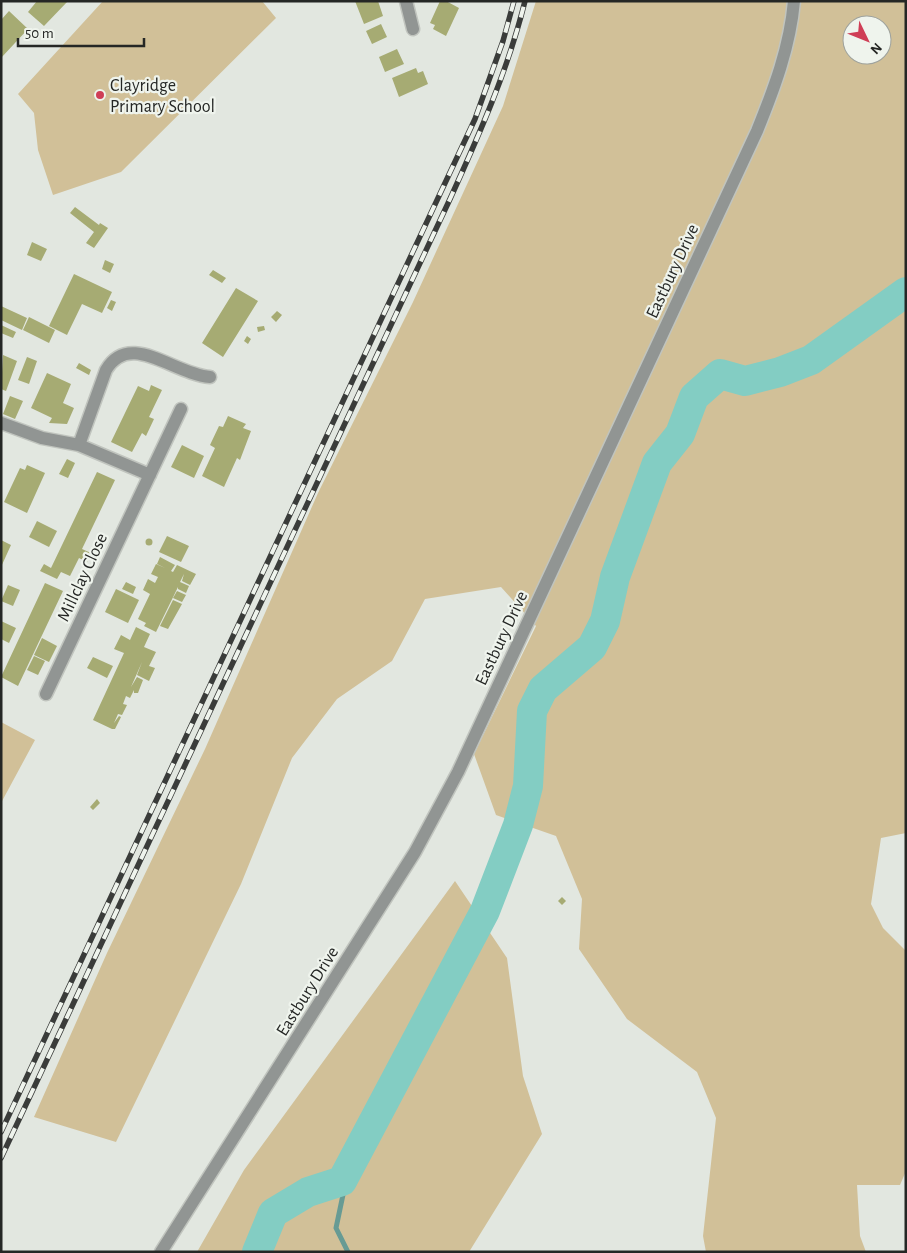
<svg xmlns="http://www.w3.org/2000/svg" width="907" height="1253" font-family="'Alegreya Sans',sans-serif">
<rect width="100%" height="100%" fill="#e2e7e0"/>
<!-- green -->
<path fill="#d1c098" fill-rule="evenodd" d="M103,1H262L276,18L121,172L53,195L38,150L34,113L18,94Z
M536,1H906V833L881,838L871,904L883,928L906,951V1171L900,1185H857L860,1236L866,1252H706L703,1236L716,1118L697,1072L627,1019L579,949L582,899L556,836L496,815L474,754L536,626L501,587L425,599L392,661L337,699L292,758L241,884L116,1142L34,1117L107,953L205,749L318,493L413,302L503,106ZM852,25H882V55H852Z
M1,722L35,740L1,803Z
M455,881L507,958L523,1076L542,1134L469,1252H197L244,1170Z"/>
<g fill="none" stroke-linecap="round" stroke-linejoin="round">
<!-- stream -->
<path stroke="#679b94" stroke-width="5" d="M342,1181L344,1190L336,1228L348,1252"/>
<!-- river -->
<path stroke="#83cdc3" stroke-width="30" d="M257,1252L273,1213L308,1192L342,1181L485,911L518,825L528,786L532,711L543,689L592,647L605,621L615,577L657,463L680,434L694,397L720,374L745,381L780,372L811,360L906,292"/>
</g>
<!-- building -->
<path fill="#a6ab73" d="M37,1H68L44,26L28,12Z
M355,1H378L383,16L364,24Z
M440,1H446L459,8L446,36L433,29L435,25L430,23Z
M9,11L28,29L1,58V20Z
M381,24L387,37L372,44L366,31Z
M397,49L404,64L385,72L379,57Z
M416,68L418,73L423,71L428,84L399,97L392,78Z
M75,207L99,225L100,223L108,228L94,248L86,243L94,232L70,213Z
M32,242L47,249L41,261L27,255Z
M105,260L114,264L110,273L102,269Z
M213,270L226,278L222,283L209,275Z
M74,274L112,292L102,313L82,304L67,335L49,326Z
M236,288L258,301L223,357L202,343Z
M111,300L116,302L112,311L107,308Z
M1,306L27,318L22,330L1,320Z
M277,311L282,315L276,322L271,317Z
M29,317L55,330L49,343L23,330Z
M1,325L16,332L13,338L1,333Z
M264,326L265,330L258,332L257,327Z
M247,336L251,339L248,344L244,341Z
M3,355L17,361L6,391L1,389Z
M27,357L37,361L29,384L18,380Z
M79,363L91,370L89,375L76,368Z
M47,373L71,384L63,403L74,408L67,424L49,423L52,418L31,408Z
M151,385L162,390L149,417L154,419L146,436L142,433L132,452L111,442L138,386L149,391Z
M10,396L23,401L15,419L3,414Z
M228,416L246,424L243,428L251,431L240,460L237,458L224,487L202,476L215,448L210,445L219,426L223,427Z
M182,445L204,456L194,478L171,467Z
M67,459L75,463L68,478L59,474Z
M27,465L45,473L27,513L4,502L20,468L25,470Z
M97,472L115,480L82,549L91,553L87,562L79,558L70,576L61,572L57,579L40,571L44,564L51,568Z
M37,521L57,531L49,547L29,537Z
M167,536L189,546L181,562L159,552Z
M145.5 542a3.5 3.5 0 1 1 7 0a3.5 3.5 0 1 1-7 0Z
M1,540L11,545L1,567Z
M160,557L175,565L171,571L173,572L177,565L196,574L190,585L182,581L184,574L180,582L189,586L186,593L178,589V587L156,632L144,626L146,623L138,619L150,594L143,590L148,579L155,583L158,577L151,574L156,564L165,568L157,564Z
M126,582L136,587L133,594L122,589Z
M45,583L63,591L18,686L1,677Z
M8,585L20,590L13,606L1,601Z
M116,589L139,600L128,623L105,612Z
M177,591L186,595L182,602L173,598Z
M173,600L182,604L168,629L160,626Z
M1,621L16,628L9,643L1,639Z
M136,627L150,634L144,647L156,652L149,666L155,668L149,681L137,675L142,662L131,687L137,677L143,680L138,693H134V690L130,698L126,696L123,704L127,705L122,715L118,714L114,723L119,716L121,717L115,729H112L93,720L124,653L114,649L121,635L130,640Z
M42,638L57,646L49,662L34,655Z
M34,656L45,661L38,675L27,670Z
M93,657L113,666L107,678L87,668Z
M97,799L100,803L93,810L90,807Z
M562,897L566,901L562,905L558,901Z"/>
<g fill="none" stroke-linecap="round" stroke-linejoin="round">
<defs>
<path id="minor" d="M406,1L413,29
M1,423L42,438L79,445L150,475
M79,445L106,370C130,330 173,374 210,377
M46,694L181,409"/>
<path id="tertiary" d="M161,1252L415,852L458,772L757,131C774,89 790,47 794,1"/>
</defs>
<!-- minor casing -->
<use href="#minor" stroke="#c0c4be" stroke-width="15"/>
<!-- tertiary casing -->
<use href="#tertiary" stroke="#c0c4be" stroke-width="15"/>
<!-- minor -->
<use href="#minor" stroke="#919593" stroke-width="12"/>
<!-- tertiary -->
<use href="#tertiary" stroke="#919593" stroke-width="12"/>
<defs>
<path id="rail" d="M1,1132L475,119L503,41L514,1
M1,1158L450,199C479,135 508,70 525,1"/>
</defs>
<!-- rail casing -->
<use href="#rail" stroke="#3a3c3a" stroke-width="5.5"/>
<!-- rail -->
<use href="#rail" stroke="#eff4ed" stroke-width="4" stroke-dasharray="11" stroke-linecap="butt"/>
</g>
<!-- markers -->
<circle fill="#cf3e56" stroke="#eff4ed" stroke-width="2" cx="100" cy="95" r="5"/>
<g text-anchor="middle" stroke-width="4.5" stroke-linejoin="round" paint-order="stroke">
<!-- poi labels -->
<g font-size="18" fill="#252725" stroke="#eff4ed" text-anchor="start">
<text x="110" y="91">Clayridge<tspan x="110" dy="21">Primary School</tspan></text>
</g>
<!-- street labels -->
<g font-size="18" fill="#252725" stroke="#eff4ed">
<text transform="translate(672 271) rotate(-65)" y="6">Eastbury Drive</text>
<text transform="translate(82 577) rotate(-65)" y="6">Millclay Close</text>
<text transform="translate(501 638) rotate(-65)" y="6">Eastbury Drive</text>
<text transform="translate(307 991) rotate(-58)" y="6">Eastbury Drive</text>
</g>
</g>
<!-- border -->
<rect width="907" height="1253" fill="none" stroke="#252725" stroke-width="5"/>
<!-- north arrow -->
<g transform="translate(867 40) rotate(133)"><circle r="24" fill="#eff4ed" stroke="#9ea29d"/>
<path d="M0-4L9 19L0 12L-9 19Z" fill="#cf3e56"/>
<text y="-8" font-size="14" font-weight="bold" text-anchor="middle" fill="#252725">N</text>
</g>
<!-- scale -->
<path d="M18 38v8h126v-8" fill="none" stroke="#252725" stroke-width="2.5"/>
<text x="25" y="38" font-size="15" fill="#252725" stroke="#eff4ed" stroke-width="4" paint-order="stroke">50 m</text>
</svg>
